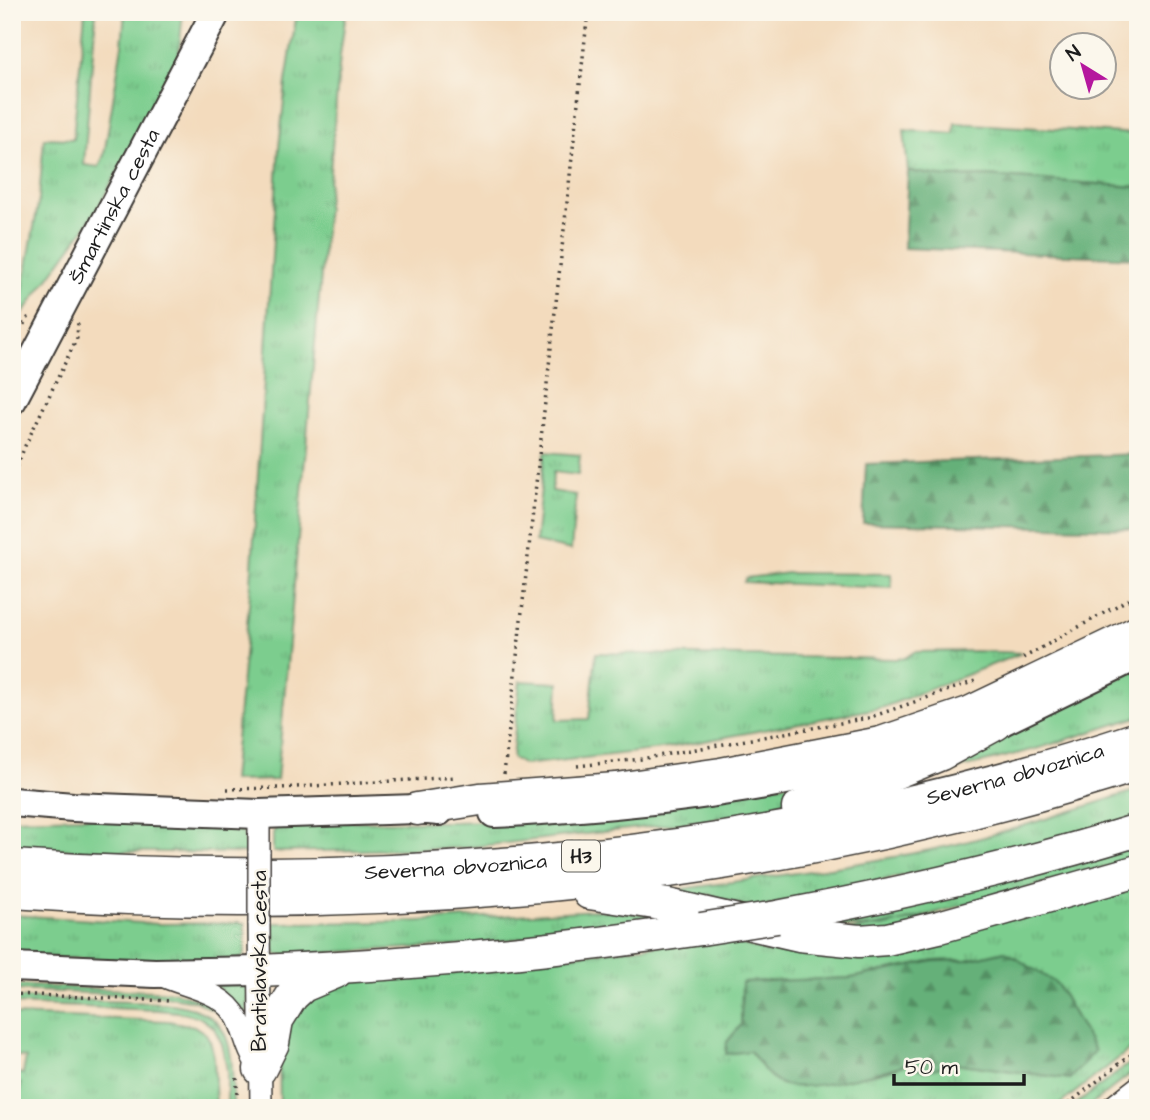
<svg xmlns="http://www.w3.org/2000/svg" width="1150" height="1120" font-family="'Architects Daughter',sans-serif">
<defs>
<pattern id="grass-tufts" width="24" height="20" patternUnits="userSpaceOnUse" patternTransform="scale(1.75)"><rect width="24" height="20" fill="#7ccd8e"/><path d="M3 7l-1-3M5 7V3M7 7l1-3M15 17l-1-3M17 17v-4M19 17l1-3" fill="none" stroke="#6baf7a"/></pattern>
<pattern id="forest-firs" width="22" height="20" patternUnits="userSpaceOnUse" patternTransform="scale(1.75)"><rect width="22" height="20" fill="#65b079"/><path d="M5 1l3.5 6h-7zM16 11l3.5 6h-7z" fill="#528e62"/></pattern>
</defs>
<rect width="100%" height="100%" fill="#fbf7ec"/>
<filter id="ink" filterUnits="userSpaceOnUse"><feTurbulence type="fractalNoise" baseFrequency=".0143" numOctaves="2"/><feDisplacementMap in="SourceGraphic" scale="14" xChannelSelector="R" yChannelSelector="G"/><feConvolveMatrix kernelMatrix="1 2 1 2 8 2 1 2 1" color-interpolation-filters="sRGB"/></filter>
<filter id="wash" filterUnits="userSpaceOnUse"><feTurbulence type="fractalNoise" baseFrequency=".00686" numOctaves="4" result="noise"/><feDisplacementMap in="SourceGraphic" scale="28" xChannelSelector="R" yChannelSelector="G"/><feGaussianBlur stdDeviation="1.57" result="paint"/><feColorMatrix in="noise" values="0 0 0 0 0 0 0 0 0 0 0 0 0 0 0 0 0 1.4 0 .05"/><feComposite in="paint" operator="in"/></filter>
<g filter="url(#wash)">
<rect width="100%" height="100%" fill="#f3dbbd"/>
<!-- grass -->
<path fill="url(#grass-tufts)" stroke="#4c7455" stroke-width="2" fill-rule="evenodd" d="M85,12H96L84,165L99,167L104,155L122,45L125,12H183L178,61L94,215L17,322L39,199L44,138L73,139Z
M297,12H346L340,56L277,780L232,781L251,583L279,147L286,82Z
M955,123L1138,134V187L987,176L947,177L908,171L904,130L954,134Z
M545,452L580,455L578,475L553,472L552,491L576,495L571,550L535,542Z
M788,573L891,574L892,588L744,582L746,578Z
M975,651L1022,653L884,707L662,749L524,765L512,758L520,681L559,683L557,720L589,719L596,653L896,659L905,658L914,652Z
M1138,668V717L1043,747L896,785Z
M855,775L760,811L700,821L462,848L273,852V833L276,827L309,821L454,822L508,820Z
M1138,790V819L1098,832L753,909L709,894L700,901L677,892L683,889C773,876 864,865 953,845C1016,830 1076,809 1138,790Z
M85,817L239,825L243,831L246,853L83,851L12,845V819Z
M1138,843V858L883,927L802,926Z
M1138,883V1043L1055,1108H280L279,1050L289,1015L330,983L720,938L768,952L781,942ZM1005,951L1070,1079L955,1063L925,1071L907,1064L884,1072L808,1086L768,1074L750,1051L727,1042L741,1025L743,982L851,978L934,961L967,960Z
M596,910L679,917L471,945L277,955L274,949L273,923L403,922Z
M12,915L158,924L245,923V950L243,957L230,962L12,957Z
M248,982V1012L245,1014L213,983Z
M12,985L175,992L219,1006L234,1034L218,1012L195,1001L164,996L12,990Z
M12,998L161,1003C236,1009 232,1045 233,1108H227V1070L222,1044L214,1028L199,1017L178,1012L157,1010L12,1004Z
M12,1015L168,1021L194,1026L206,1034L210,1041L214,1057L216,1108H12V1097L19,1098L21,1084L12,1081V1072L23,1074L26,1058L12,1055Z
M1138,1057V1068L1087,1108H1071Z"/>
<!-- forest -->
<path fill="url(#forest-firs)" stroke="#40664a" stroke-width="2" d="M908,171L947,177L987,176L1138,187V258L904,248Z
M1138,454V529L863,523L866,464Z
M1005,951L1057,984L1095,1051L1070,1079L955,1063L925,1071L907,1064C883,1072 807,1092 784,1085C769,1081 759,1062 750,1051L726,1054L727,1042L741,1025L742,982L851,978L934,961L967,960Z"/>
</g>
<g filter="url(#ink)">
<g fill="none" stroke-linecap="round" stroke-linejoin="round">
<defs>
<path id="minor" d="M259,814V853
M259,923L261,1108
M162,976C189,988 224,991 238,1019C245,1034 246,1047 255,1061
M1111,1108L1138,1087"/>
<g id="major">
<path id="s1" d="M12,400L216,12"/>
<path d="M975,730L996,724L1138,655"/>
<path d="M12,802L73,807L259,814L417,809L439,811"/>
<path d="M494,813C643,805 794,788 936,742"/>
<path d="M12,967L155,973L259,971"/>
</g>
<g id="highway">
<path d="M798,808L870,783L941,754L996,724"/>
<path d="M417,809L480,799L616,789L721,774L881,743L969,713L1138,632"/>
<path id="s2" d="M12,866C390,892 777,858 1138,738"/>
<path d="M12,892C391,918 775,881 1138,765"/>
<path d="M589,893L668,905L799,935L859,941L887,939L939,927L1138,871"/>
<path d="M777,917C899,894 1019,867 1138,830"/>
<path d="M259,971C407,965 555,951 701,929"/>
<path d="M260,1069L273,1043L277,1020L292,996L303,986L336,972"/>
</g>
</defs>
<!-- minor casing -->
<use href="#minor" stroke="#3c3934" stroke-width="24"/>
<!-- major casing -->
<use href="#major" stroke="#3c3934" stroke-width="32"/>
<!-- highway casing -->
<use href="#highway" stroke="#3c3934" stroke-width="35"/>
<!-- path -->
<path stroke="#3c3934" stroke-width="3.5" stroke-dasharray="2 5" stroke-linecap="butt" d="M12,342L30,315
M12,479L25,446L77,338L78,323
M1023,658L1138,594
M577,766L641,759L868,718L978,680
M504,774L588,12
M227,789L280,788L457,777
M12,994L171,1001
M237,1078V1108
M1063,1108L1138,1049"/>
<!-- minor -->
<use href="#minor" stroke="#fff" stroke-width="21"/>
<!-- major -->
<use href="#major" stroke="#fff" stroke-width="28"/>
<!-- highway -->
<use href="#highway" stroke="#fff" stroke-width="32"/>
<defs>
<path id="minor-bridge" d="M259,853V923"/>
<path id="highway-bridge" d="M701,929L777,917"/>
</defs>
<!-- minor-bridge casing -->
<use href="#minor-bridge" stroke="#3c3934" stroke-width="24" stroke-linecap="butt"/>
<!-- highway-bridge casing -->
<use href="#highway-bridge" stroke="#3c3934" stroke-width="35" stroke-linecap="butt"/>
<!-- minor-bridge -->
<use href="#minor-bridge" stroke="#fff" stroke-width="21"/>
<!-- highway-bridge -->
<use href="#highway-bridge" stroke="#fff" stroke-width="32"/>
</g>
</g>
<g text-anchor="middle" stroke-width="5" stroke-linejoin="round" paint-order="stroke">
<!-- shield labels -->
<rect fill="#fbf7ec" stroke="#5f5e5a" stroke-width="2" x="562" y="840.5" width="38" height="31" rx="5"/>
<g font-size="19" font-weight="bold" fill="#1c1c1c">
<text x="581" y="863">H3</text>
</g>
<!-- street labels -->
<g font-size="21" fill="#1c1c1c" stroke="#fbf7ec">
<text dy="7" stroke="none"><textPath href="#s1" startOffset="219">Šmartinska cesta</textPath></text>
<text dy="7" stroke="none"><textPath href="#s2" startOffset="1012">Severna obvoznica</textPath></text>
<text dy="7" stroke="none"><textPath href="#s2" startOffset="444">Severna obvoznica</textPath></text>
<text transform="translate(259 961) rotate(-90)" y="7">Bratislavska cesta</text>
</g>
</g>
<!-- margin -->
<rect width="1150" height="1120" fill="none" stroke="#fbf7ec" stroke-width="42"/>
<!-- north arrow -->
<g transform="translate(1083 66) rotate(323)"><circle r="33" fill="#fbf7ec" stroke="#a29f99" stroke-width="2"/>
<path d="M0-5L12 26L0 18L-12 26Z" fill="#b5179e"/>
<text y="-10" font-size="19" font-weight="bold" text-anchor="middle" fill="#1c1c1c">N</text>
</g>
<!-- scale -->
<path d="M894 1074v10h130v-10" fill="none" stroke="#1c1c1c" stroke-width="3.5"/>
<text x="905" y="1074" font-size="21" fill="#1c1c1c" stroke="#fbf7ec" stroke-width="5" paint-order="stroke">50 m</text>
</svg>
